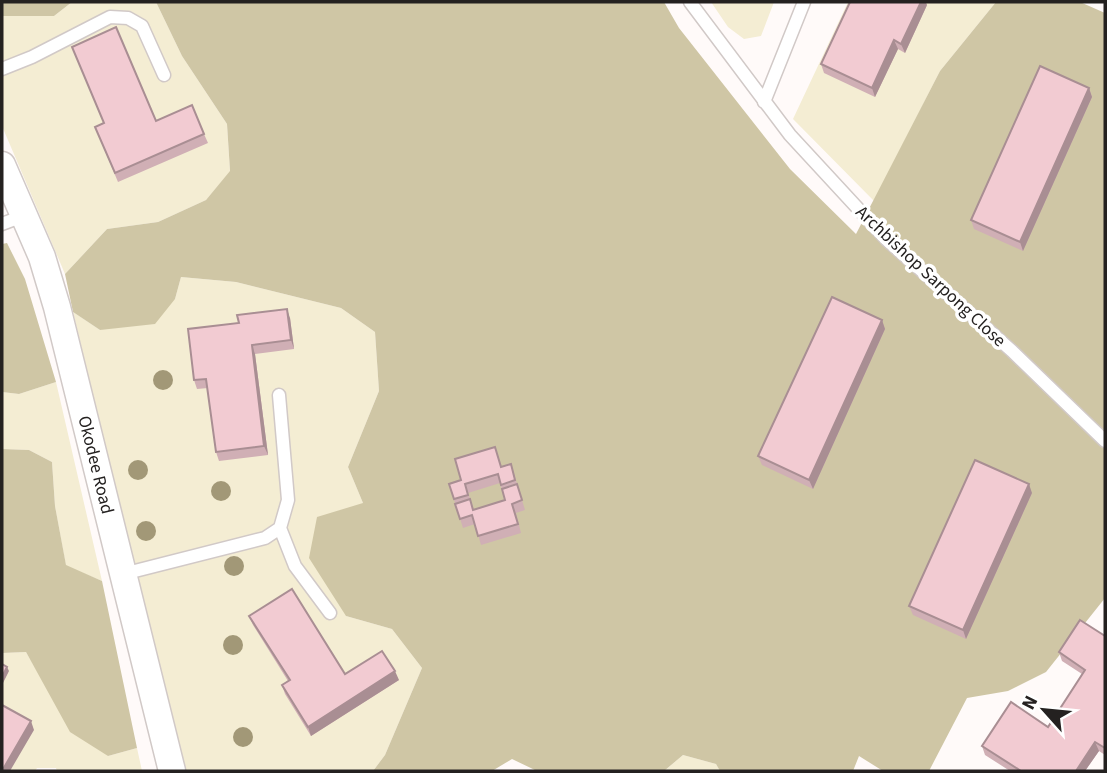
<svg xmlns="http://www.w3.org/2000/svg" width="1107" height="773" font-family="'Source Sans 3',sans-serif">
<rect width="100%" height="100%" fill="#fffaf9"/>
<!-- green -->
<path fill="#f4edd3" d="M72,2H156L182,56L227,124L230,172L206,200L158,222L107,229L65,274L2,126V16H54Z
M711,2H774L761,36L744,39L728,27Z
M848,2H996L940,71L874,201L793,119Z
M181,277L236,282L341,308L375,332L379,391L348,467L363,503L346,616L392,629L422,668L385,755L373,771H182L73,312L100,330L175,299Z
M56,382L102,581L66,566L55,506L52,462L29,450L2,449V392L19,394Z
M26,652L47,688L108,756L137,748L142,771H57L56,768H37L35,771H2V653Z
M683,755L716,764L720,771H664Z"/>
<!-- forest -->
<path fill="#cfc6a5" d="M2,2H72L54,16H2Z
M156,2H664L679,28L790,169L856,234L940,71L996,2H1080L1105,13V598L1046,672L1008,691L967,698L929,771H883L859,756L853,771H720L716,764L683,755L664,771H537L512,759L492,771H373L385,755L422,668L392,629L346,616L309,558L317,517L363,503L348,467L379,391L375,332L341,308L236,282L181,277L175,299L155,324L100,330L73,312L65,274L107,229L158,222L206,200L230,171L227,124L182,56Z
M7,243L25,279L56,382L19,394L2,392V244Z
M2,449L29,450L52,462L55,506L66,565L102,581L137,748L108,756L70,732L26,652L2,653Z"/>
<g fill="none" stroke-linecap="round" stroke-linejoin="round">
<defs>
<path id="service" d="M690,2L790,135L887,240L1012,351L1105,441
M2,69L32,57L110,17L128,18L142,26L164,75
M764,102L804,2
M2,224L23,216
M280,528L295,566L330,613
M123,574L265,538L280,528L288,500L279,395"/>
<g id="minor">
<path id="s1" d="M2,165L42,257L57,307L172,771"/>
</g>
</defs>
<!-- service casing -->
<use href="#service" stroke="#d1c9c7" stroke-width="15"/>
<!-- minor casing -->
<use href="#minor" stroke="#d1c9c7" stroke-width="29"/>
<!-- service -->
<use href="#service" stroke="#fff" stroke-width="12"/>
<!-- minor -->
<use href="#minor" stroke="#fff" stroke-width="26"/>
</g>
<!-- trees -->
<g fill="#a29877">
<circle cx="163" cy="380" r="10"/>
<circle cx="138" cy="470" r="10"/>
<circle cx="221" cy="491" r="10"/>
<circle cx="146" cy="531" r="10"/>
<circle cx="234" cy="566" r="10"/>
<circle cx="233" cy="645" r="10"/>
<circle cx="243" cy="737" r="10"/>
</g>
<!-- wall -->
<path fill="#d0afb5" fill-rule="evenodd" d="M927,5L905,53L898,49L875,97L824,73L821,64Z
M1089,88L1092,97L1023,251L974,229L971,220Z
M156,121L204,134L208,143L118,182L95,127Z
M290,318L294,349L255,354L268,455L219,461L216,452L208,388L197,389L194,380Z
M882,320L885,329L813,489L762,465L758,456Z
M511,464L525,510L516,513L521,533L481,545L475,524L463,528L449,484ZM500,483L505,500L474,510L468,493Z
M1032,493L966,639L913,615L909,606Z
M249,616L345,674L399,680L311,736L285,694L282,685L288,681L253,625Z
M1105,636V755L1099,751L1085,771H1010L985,755L982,746L1048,727L1082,674L1062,661L1059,652Z"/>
<!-- shaded-wall -->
<path fill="#a98e93" d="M921,2H926L927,5L905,53L901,44Z
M894,40L898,49L875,97L872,88Z
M1089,88L1092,97L1023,251L1020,242Z
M287,309L290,318L294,349L291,340Z
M882,320L885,329L813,489L809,480Z
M252,345L255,354L268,455L264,446Z
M1029,484L1032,493L966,639L963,630Z
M7,667L9,671L2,685V677Z
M395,671L399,680L311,736L308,727Z
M31,721L34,730L10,771H2Z
M1095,742L1099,751L1085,771H1076Z"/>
<!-- building -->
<path fill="#f2cbd2" stroke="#a98e93" stroke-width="2" d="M850,2H921L901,44L894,40L872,88L821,64Z
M116,27L156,121L192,105L204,134L115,173L95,127L104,123L72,47Z
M1040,66L1089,88L1020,242L971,220Z
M832,297L882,320L809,480L758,456Z
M287,309L291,340L252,345L264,446L216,452L206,379L194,380L188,329L239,323L237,315Z
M495,447L501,467L511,464L515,480L501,485L498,474L465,484L468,495L454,499L449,484L461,480L455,459Z
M975,460L1029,484L963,630L909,606Z
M517,484L522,500L512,504L518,524L478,536L472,515L460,519L455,504L470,499L473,510L505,500L502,489Z
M292,589L345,674L382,651L395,671L308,727L282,685L290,680L249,616Z
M1080,620L1105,636V748L1095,742L1076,771H1021L982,746L1011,702L1048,727L1085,670L1059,652Z
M2,664L7,667L2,677Z
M2,705L31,721L2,771Z"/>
<g text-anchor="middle" stroke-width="7" stroke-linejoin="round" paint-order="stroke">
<!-- street labels -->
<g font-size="18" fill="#242120" stroke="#fff">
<text transform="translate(931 276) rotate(43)" y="6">Archbishop Sarpong Close</text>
<text dy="6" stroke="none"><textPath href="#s1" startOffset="315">Okodee Road</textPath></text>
</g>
</g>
<!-- border -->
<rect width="1107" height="773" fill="none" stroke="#242120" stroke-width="7"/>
<!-- north arrow -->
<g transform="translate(1044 710) rotate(297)" stroke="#ffffff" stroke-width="5" paint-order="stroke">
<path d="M0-5L12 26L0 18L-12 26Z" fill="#242120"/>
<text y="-10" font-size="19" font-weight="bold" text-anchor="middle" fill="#242120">N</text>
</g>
</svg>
